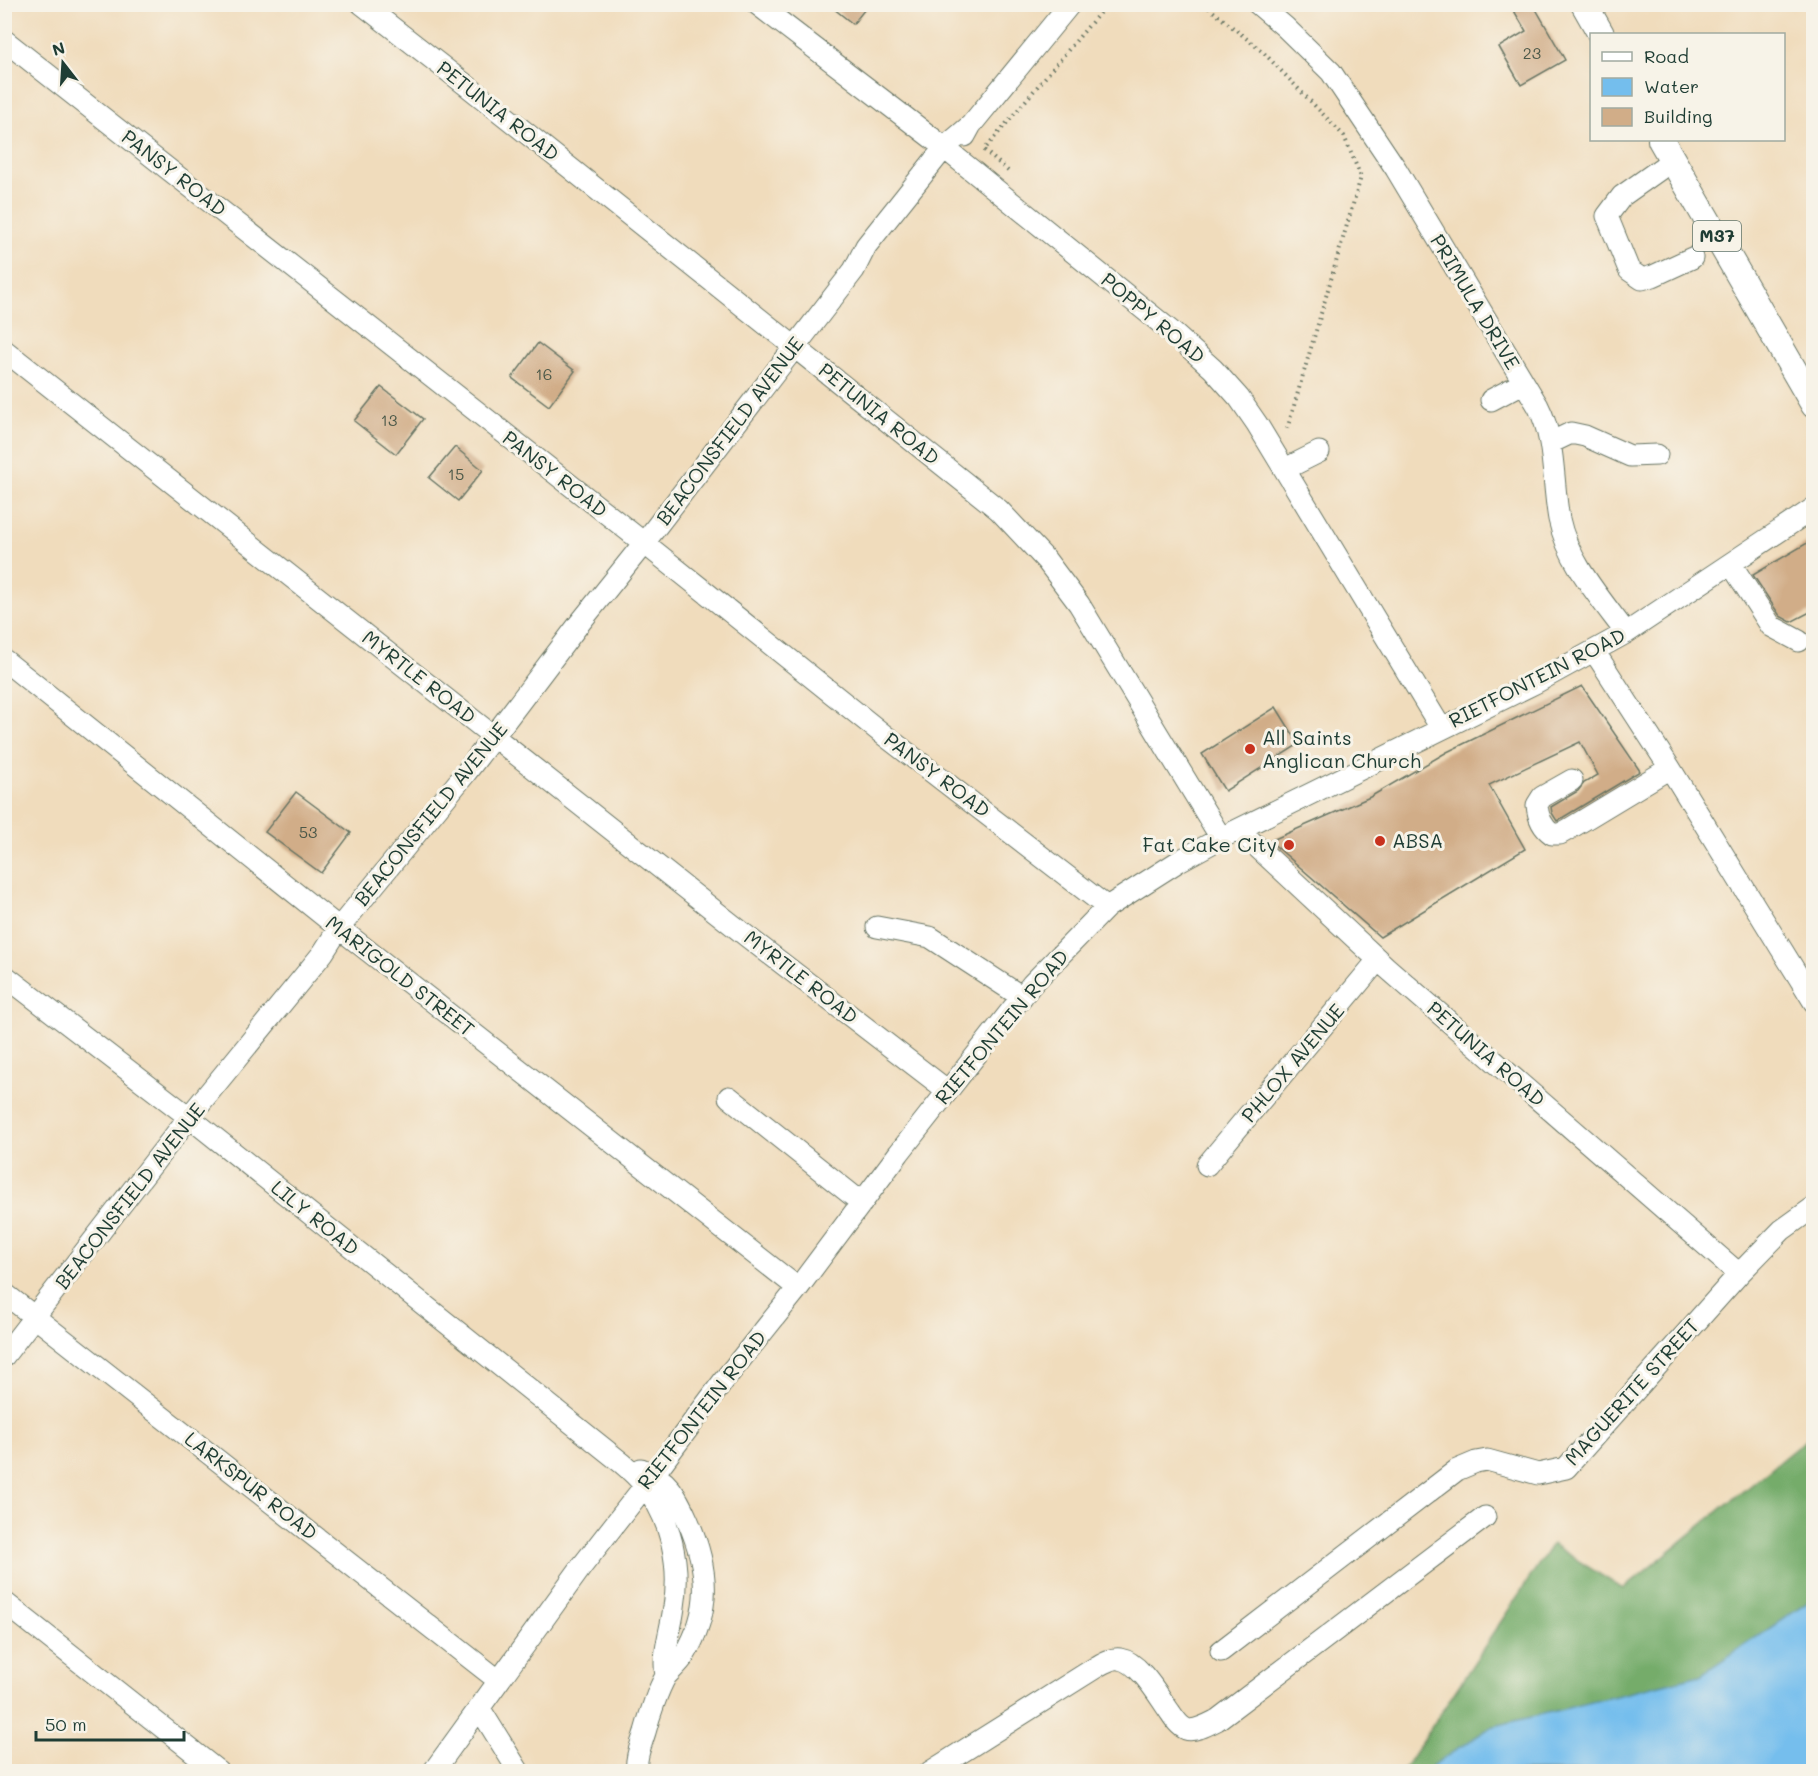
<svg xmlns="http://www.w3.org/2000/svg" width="1818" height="1776" font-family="Mali,sans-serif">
<rect width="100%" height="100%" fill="#f7f3e8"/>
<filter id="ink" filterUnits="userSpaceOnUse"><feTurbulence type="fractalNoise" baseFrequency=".0167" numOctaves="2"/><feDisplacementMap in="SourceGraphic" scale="12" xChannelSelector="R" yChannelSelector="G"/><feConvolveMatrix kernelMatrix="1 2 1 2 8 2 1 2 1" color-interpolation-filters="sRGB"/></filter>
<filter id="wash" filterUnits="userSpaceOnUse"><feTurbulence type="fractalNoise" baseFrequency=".008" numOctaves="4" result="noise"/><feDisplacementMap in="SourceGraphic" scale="24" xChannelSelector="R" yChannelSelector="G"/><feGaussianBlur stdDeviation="1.35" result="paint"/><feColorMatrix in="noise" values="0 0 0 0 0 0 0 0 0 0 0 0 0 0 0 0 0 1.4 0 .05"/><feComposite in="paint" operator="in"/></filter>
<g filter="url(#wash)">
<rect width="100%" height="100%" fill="#f0dcbc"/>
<!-- forest -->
<path fill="#74ac6a" stroke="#4a744f" stroke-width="1.5" d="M1813,1434V1771L1402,1772L1552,1544L1623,1589Z"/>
<!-- water -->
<path fill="#74beed" stroke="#4a7e90" stroke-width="1.5" d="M1813,1599V1771H1424L1491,1727L1700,1675Z"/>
<g id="blocks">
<!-- building -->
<path fill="#d1ad88" d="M828,4H869L853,24Z
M1510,4H1533L1565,60L1521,85L1499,47L1526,31Z
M538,343L575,371L549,406L512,378Z
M381,387L423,419L396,454L354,421Z
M455,447L483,470L458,501L429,478Z
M1814,539V610L1791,622L1780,616L1753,575Z
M1582,686L1640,771L1557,821L1552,813L1551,807L1578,791L1584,783L1598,775L1580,742L1489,785L1525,849L1380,937L1270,841L1370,797L1447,752Z
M1276,707L1299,744L1225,791L1202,754Z
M296,792L351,833L321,873L265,832Z"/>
</g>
</g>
<g filter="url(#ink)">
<use href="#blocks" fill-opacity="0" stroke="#687564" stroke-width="1.5"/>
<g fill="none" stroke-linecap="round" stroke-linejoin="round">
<defs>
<path id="minor" d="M362,4L466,85L999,510L1046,560L1079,604L1221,838
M757,4L932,138L1172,332L1213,369L1239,398L1257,424L1441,728
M1258,4L1285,27L1331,72L1396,169L1538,406C1556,441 1552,481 1559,519C1568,562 1601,599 1626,633
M4,40L644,543L884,735L1107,907
M965,136L971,125L1070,4
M1673,160L1622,196L1607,216L1629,270L1642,279L1653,276L1692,258
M4,350L749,938L948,1091
M1491,400L1523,383
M1550,443L1571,433L1585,436L1630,456L1657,455
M1285,469L1319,452
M1731,564L1771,626L1799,641
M1594,651L1670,768L1814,1002
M4,660L339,928L798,1288
M1572,780L1542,797L1537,805C1538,817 1542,827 1552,834H1560L1569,829L1670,768
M1239,830L1386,967L1739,1274
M877,927L930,937L1022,997
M4,975L189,1117L623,1464C630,1470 637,1476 643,1484C671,1516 681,1566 674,1607C671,1631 662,1653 666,1676
M729,1097L862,1203
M1207,1165L1378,960
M4,1293L498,1680
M4,1356L189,1117L323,953L339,928L465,774L579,624L644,543L854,270L866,246L944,148L971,125
M4,1602L219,1772
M1221,1651L1457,1470L1476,1462L1487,1460L1538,1474L1566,1468L1739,1274L1782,1230L1814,1207
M480,1709L519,1772
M433,1772L582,1566L654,1474L725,1379L798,1288L899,1153L1032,984L1107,907L1179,861L1221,838L1537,682L1626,633L1814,508
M637,1772C635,1758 641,1745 645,1732C649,1717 658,1689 666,1676C672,1669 679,1664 684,1656C712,1610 709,1569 688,1521C677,1496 668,1478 641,1469
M930,1772L1098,1666C1105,1662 1112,1658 1120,1659C1140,1662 1159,1697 1170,1712C1174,1718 1179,1726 1186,1729C1195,1732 1209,1724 1217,1720L1485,1517"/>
<path id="major" d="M1584,4L1601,34
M1661,140L1814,405"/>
</defs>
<!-- minor casing -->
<use href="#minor" stroke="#687564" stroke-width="23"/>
<!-- major casing -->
<use href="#major" stroke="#687564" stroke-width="28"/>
<!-- path -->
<path stroke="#687564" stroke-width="4" stroke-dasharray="1.5 4.5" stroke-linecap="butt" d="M1204,4L1263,52L1344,136L1361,177L1286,433
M1008,171L984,150L1107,4"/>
<!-- minor -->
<use href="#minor" stroke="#fff" stroke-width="21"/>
<!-- major -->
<use href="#major" stroke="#fff" stroke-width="26"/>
</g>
</g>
<!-- markers -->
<g fill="#c8321e" stroke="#f7f3e8" stroke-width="2">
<circle cx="1250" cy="749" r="6"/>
<circle cx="1380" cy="841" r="6"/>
<circle cx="1289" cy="845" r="6"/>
</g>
<g text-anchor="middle" stroke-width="6" stroke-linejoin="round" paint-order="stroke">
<!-- number labels -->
<g font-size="16" fill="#4c5949">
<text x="1532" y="59">23</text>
<text x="544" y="380">16</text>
<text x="389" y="426">13</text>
<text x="456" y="480">15</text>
<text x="308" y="838">53</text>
</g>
<!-- shield labels -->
<rect fill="#f7f3e8" stroke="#60746a" stroke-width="1.5" x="1693" y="221" width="48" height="30" rx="4.5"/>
<g font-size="18" font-weight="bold" fill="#1f3d34">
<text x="1717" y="242">M37</text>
</g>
<!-- street labels -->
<g font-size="20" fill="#1f3d34" stroke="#f7f3e8">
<text transform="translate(498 111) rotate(38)" y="7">PETUNIA ROAD</text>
<text transform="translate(174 173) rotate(38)" y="7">PANSY ROAD</text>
<text transform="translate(1475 302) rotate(59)" y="7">PRIMULA DRIVE</text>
<text transform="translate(1153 318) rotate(40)" y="7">POPPY ROAD</text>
<text transform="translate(879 414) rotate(39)" y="7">PETUNIA ROAD</text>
<text transform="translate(730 431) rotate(-53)" y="7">BEACONSFIELD AVENUE</text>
<text transform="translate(555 474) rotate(38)" y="7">PANSY ROAD</text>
<text transform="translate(419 677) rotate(38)" y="7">MYRTLE ROAD</text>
<text transform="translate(1537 678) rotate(-27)" y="7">RIETFONTEIN ROAD</text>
<text transform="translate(937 775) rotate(37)" y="7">PANSY ROAD</text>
<text transform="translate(431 814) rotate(-51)" y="7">BEACONSFIELD AVENUE</text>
<text transform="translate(400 976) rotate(38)" y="7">MARIGOLD STREET</text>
<text transform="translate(801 977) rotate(38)" y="7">MYRTLE ROAD</text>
<text transform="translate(1002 1027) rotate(-50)" y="7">RIETFONTEIN ROAD</text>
<text transform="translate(1486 1054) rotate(41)" y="7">PETUNIA ROAD</text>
<text transform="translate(1293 1063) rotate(-50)" y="7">PHLOX AVENUE</text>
<text transform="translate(130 1196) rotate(-52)" y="7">BEACONSFIELD AVENUE</text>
<text transform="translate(315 1218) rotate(39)" y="7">LILY ROAD</text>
<text transform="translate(1632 1392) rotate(-48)" y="7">MAGUERITE STREET</text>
<text transform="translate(702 1410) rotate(-52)" y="7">RIETFONTEIN ROAD</text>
<text transform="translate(251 1486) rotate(38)" y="7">LARKSPUR ROAD</text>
</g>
<!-- poi labels -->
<g font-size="20" fill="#1f3d34" stroke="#f7f3e8" text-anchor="start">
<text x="1262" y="745">All Saints<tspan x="1262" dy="23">Anglican Church</tspan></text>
<text x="1392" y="848">ABSA</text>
<text x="1277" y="852" text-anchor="end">Fat Cake City</text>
</g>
</g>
<!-- margin -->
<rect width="1818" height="1776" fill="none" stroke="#f7f3e8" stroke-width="24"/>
<!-- legend -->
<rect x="1590" y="33" width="195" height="108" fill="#f7f3e8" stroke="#a1aaa0" stroke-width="1.5"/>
<rect x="1602" y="52" width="30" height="9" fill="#ffffff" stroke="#a1aaa0" stroke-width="1.5"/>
<text x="1644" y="63" font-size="18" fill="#1f3d34">Road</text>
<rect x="1602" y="78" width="30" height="18" fill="#74beed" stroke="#a1aaa0" stroke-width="1.5"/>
<text x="1644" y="93" font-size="18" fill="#1f3d34">Water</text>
<rect x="1602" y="108" width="30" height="18" fill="#d1ad88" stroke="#a1aaa0" stroke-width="1.5"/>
<text x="1644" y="123" font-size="18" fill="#1f3d34">Building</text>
<!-- north arrow -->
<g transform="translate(63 63) rotate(343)" stroke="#f7f3e8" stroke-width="4.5" paint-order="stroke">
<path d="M0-4.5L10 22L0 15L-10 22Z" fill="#1f3d34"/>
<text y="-9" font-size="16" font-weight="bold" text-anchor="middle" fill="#1f3d34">N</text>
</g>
<!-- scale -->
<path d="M36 1731v9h148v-9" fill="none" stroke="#1f3d34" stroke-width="3"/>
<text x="45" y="1731" font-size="18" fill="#1f3d34" stroke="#f7f3e8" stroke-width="4.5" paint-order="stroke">50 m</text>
</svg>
